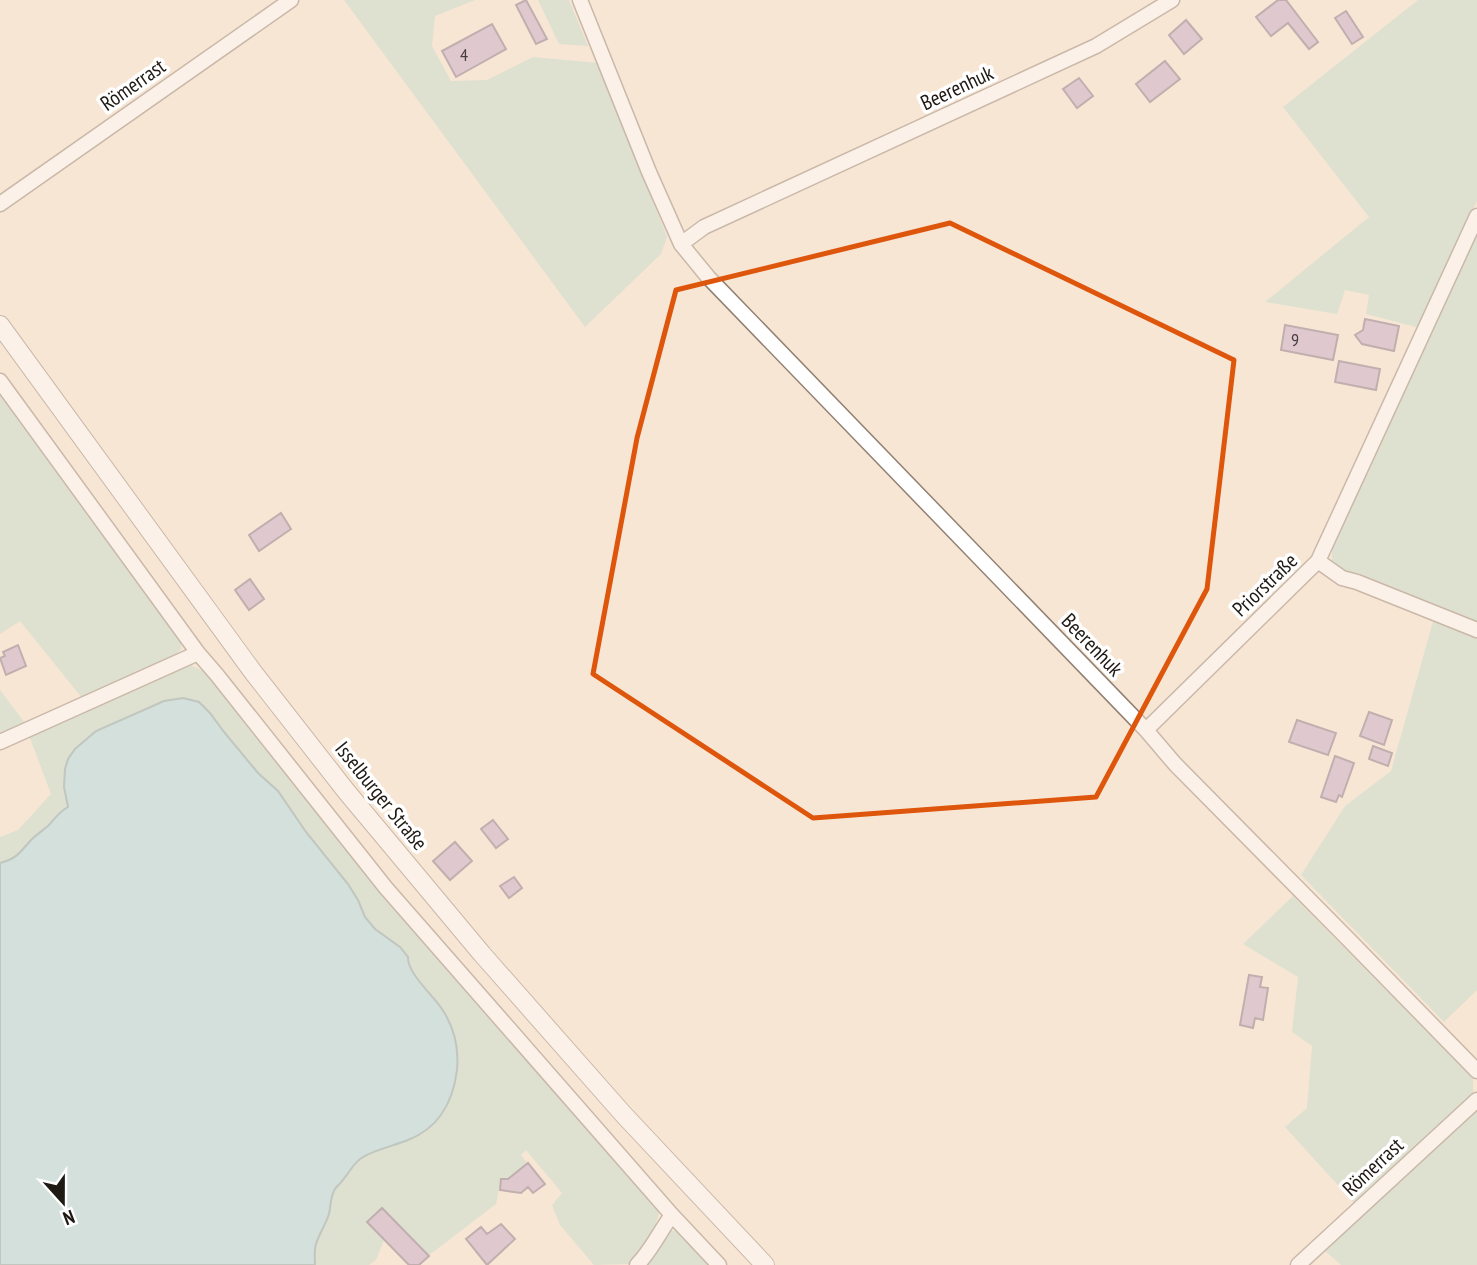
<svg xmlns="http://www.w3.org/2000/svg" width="1477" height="1265" font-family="'PT Sans Narrow',sans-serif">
<rect width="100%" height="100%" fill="#f8e6d5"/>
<!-- green -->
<path fill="#bedac9" d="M344,0H475L435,16L432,46L451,81L487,80L533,57L598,63L667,237L661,254L585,327Z
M538,0H569L588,46L559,44Z
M1418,0H1477V201L1420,328L1366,314L1369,295L1345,290L1337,314L1265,302L1369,217L1283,107Z
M1477,229V623L1345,577L1332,564V547Z
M0,388L181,637V649L169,661L82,698L20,621L0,634Z
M1434,618L1477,635V990L1444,1022L1301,875L1345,806L1391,771Z
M187,664L204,671L214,680L360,866L491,1020L661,1207L652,1236L630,1264L594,1265L560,1225L552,1205L562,1193L526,1150L521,1155L528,1164L511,1180L501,1179L496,1204L428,1256L382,1208L367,1222L384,1240L376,1260L369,1265H315V1245L329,1213L330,1202L335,1189L343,1180L354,1163L363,1157L380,1149L409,1139L425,1132L443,1114L449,1098L437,1002L412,970L400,947L375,929L365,917L358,900L348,884L306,832L278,791L258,773L224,732L210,713L164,701L141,710L96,731L75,749L64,787L69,807C59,812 55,818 48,825C43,831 36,835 31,840C19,853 18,858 0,863V837L18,830L51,794L28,733Z
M0,690L25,723L0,736Z
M1293,896L1473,1078V1094L1465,1105L1354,1203L1285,1127L1307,1108L1312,1046L1292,1032L1298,977L1243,944Z
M1477,1110V1265H1341L1325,1251Z
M683,1229L716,1265H645L666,1232Z"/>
<!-- water -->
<path fill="#a7d9e3" stroke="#7e9fa5" stroke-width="2" d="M183,698L199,702L210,713L224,732L258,773L278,791L306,832L348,884L358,900L365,917L375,929L400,947L408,957C407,973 433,995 442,1009C454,1027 459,1049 457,1070C453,1102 439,1128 408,1140C393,1146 377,1149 363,1157C353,1163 350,1172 342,1181C340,1184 337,1186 335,1189C330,1197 331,1206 329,1214C326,1224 319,1234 316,1244C314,1250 315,1258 315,1265H0V863C18,858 19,853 31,840C36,835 42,831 48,826C55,818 59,812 68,807L64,787L65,769L68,759L75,749L96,731L164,701Z"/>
<!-- building -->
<path fill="#c0a6c7" stroke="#7c6e7f" stroke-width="2" d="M526,0L547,39L536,44L516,5Z
M1278,0H1286L1318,42L1309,49L1288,23L1271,36L1256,17Z
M1346,11L1363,37L1352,44L1335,18Z
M1186,20L1202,39L1184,54L1169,35Z
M492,24L506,49L456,77L442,51Z
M1165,61L1180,79L1150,102L1136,84Z
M1079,78L1093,96L1077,108L1063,89Z
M1365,319L1399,326L1394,351L1362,344L1355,335L1363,330Z
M1285,325L1338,335L1333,360L1281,350Z
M1339,361L1380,369L1376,390L1335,382Z
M281,513L291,529L259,551L249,535Z
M250,579L264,599L249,610L235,590Z
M18,645L26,666L6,675L0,658L5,656L3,652Z
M1369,712L1392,720L1384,745L1360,736Z
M1297,720L1336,733L1328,755L1289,742Z
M1373,746L1392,753L1388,766L1369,759Z
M1335,756L1354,763L1342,797L1339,795L1336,802L1321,797Z
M493,820L508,839L496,848L481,829Z
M455,842L472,861L450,880L433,861Z
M514,877L522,888L509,898L500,886Z
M1249,975L1262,977L1260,987L1268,988L1263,1020L1255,1018L1253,1028L1240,1025Z
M528,1163L545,1184L533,1193L528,1187L521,1193L500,1190L501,1179H508Z
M382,1208L429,1256L419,1265H409L367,1222Z
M501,1224L515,1239L487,1265L466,1239L481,1227L487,1234Z"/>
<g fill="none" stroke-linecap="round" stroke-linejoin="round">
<defs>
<path id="minor" d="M580,0L649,172L681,244L708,277L1146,730L1175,764L1351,942L1477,1071
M0,204L291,0
M681,244L704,227L1096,46L1172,0
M0,381L198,653L217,675L386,888L672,1215L719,1265
M1318,561L1477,216
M1146,730L1318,561L1342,578L1357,582L1477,630
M0,742L198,653
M637,1265C651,1251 660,1231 672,1215
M1298,1265L1477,1100"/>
<path id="major" d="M0,325L253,672L346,791L482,954L624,1115L765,1265"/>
</defs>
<!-- minor casing -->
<use href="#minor" stroke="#928172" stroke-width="17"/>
<!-- major casing -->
<use href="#major" stroke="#928172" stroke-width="20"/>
<!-- minor -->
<use href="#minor" stroke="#fff" stroke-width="14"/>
<!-- major -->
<use href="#major" stroke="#fff" stroke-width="18"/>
</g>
<!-- marked area -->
<path d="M0 0H1477V1265H0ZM950,223L1234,360L1207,589L1096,797L813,818L593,674L637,438L676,290Z" fill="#f8e6d5" fill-opacity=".55" fill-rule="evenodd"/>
<path fill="none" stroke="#de560c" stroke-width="5" stroke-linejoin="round" d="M950,223L1234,360L1207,589L1096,797L813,818L593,674L637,438L676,290Z"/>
<g text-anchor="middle" stroke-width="7" stroke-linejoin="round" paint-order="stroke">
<!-- number labels -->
<g font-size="18" fill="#473c40">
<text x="464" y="61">4</text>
<text x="1295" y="346">9</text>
</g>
<!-- street labels -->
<g font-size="21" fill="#1f1913" stroke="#fff">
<text transform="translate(133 85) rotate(-35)" y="7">Römerrast</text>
<text transform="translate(957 88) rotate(-25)" y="7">Beerenhuk</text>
<text transform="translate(1265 585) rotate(-44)" y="7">Priorstraße</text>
<text transform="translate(1092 645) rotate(46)" y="7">Beerenhuk</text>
<text transform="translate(381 796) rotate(51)" y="7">Isselburger Straße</text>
<text transform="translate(1373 1167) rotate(-43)" y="7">Römerrast</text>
</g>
</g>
<!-- north arrow -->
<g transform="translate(63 1202) rotate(159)" stroke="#ffffff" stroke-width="5" paint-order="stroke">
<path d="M0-5L12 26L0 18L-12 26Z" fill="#1f1913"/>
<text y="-10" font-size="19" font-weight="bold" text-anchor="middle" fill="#1f1913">N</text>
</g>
</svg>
